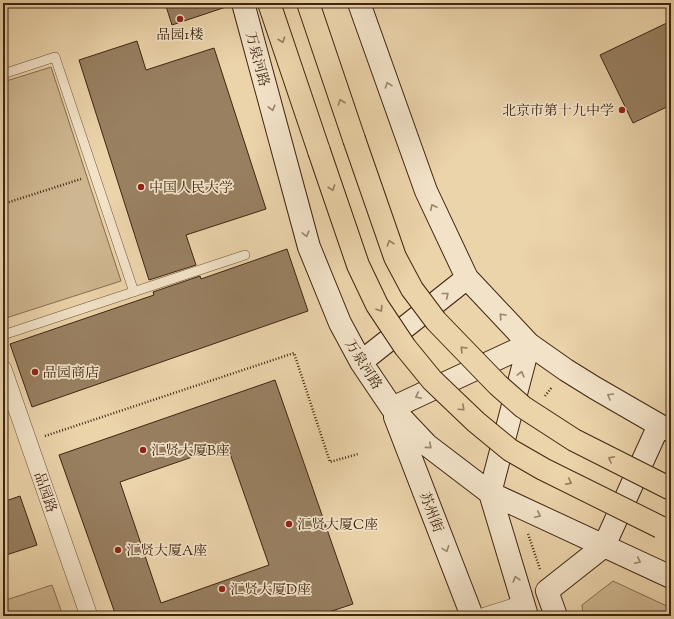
<svg xmlns="http://www.w3.org/2000/svg" width="674" height="619" font-family="'Sorts Mill Goudy','Noto Serif SC',serif">
<rect width="100%" height="100%" fill="#ebd3aa"/>
<filter id="stains"><feTurbulence type="fractalNoise" baseFrequency=".005" numOctaves="4"/><feColorMatrix values="0 0 0 0 .2 0 0 0 0 .09 0 0 0 0 .02 0 0 0 .5 -.17"/></filter>
<radialGradient id="worn" r=".72"><stop offset=".6" stop-color="#630" stop-opacity="0"/><stop offset="1" stop-color="#630" stop-opacity=".3"/></radialGradient>
<!-- green -->
<path fill="#ceb690" stroke="#866e50" d="M51,67L121,281L6,318L3,308V82Z
M613,581L671,608V616H583L582,605Z
M52,585L63,616H3V601Z"/>
<!-- building -->
<path fill="#988061" stroke="#3f2611" fill-rule="evenodd" d="M165,3H229V6L172,25Z
M671,21V105L633,123L600,55Z
M137,41L146,70L214,48L266,209L186,235L196,265L149,280L79,60Z
M287,249L308,311L32,407L10,344L154,295L153,292L200,276L201,279Z
M275,380L353,604L317,616H116L59,455ZM227,445L269,565L161,603L120,482Z
M20,496L37,545L3,556V502Z"/>
<g fill="none" stroke-linecap="round" stroke-linejoin="round">
<defs>
<path id="lane" d="M3,74L55,57L134,292
M3,335L245,255"/>
<path id="street" d="M3,369L89,616
M485,616L523,604"/>
<path id="secondary" d="M243,3L309,247L340,323L361,362L392,408L427,445L490,493L671,577
M359,3L426,191L467,278L529,344L566,370L595,388L659,425L671,431
M361,362L467,278
M392,408L529,344
M395,417L472,616
M527,616L490,493L529,344
M556,616L547,591L604,546L659,425"/>
<path id="highway" d="M269,3L319,151
M308,3L354,139"/>
</defs>
<!-- lane casing -->
<use href="#lane" stroke="#6a5137" stroke-width="10"/>
<!-- street casing -->
<use href="#street" stroke="#6a5137" stroke-width="18"/>
<!-- secondary casing -->
<use href="#secondary" stroke="#3f2611" stroke-width="24"/>
<!-- highway casing -->
<use href="#highway" stroke="#3f2611" stroke-width="24"/>
<!-- path -->
<path stroke="#3f2611" stroke-width="2.5" stroke-dasharray="1 2" stroke-linecap="butt" d="M3,204L81,179
M545,396L552,387
M45,436L294,353L330,462L358,454
M528,534L540,569
M659,616L671,612"/>
<!-- lane -->
<use href="#lane" stroke="#f2e2c8" stroke-width="9"/>
<!-- street -->
<use href="#street" stroke="#f2e2c8" stroke-width="17"/>
<!-- secondary -->
<use href="#secondary" stroke="#f2e2c8" stroke-width="22"/>
<!-- highway -->
<use href="#highway" stroke="#ebd3aa" stroke-width="22"/>
<defs>
<path id="highway-bridge" d="M354,139L395,257L412,289L436,321L498,385L523,407L574,440L671,489
M319,151L358,265L377,305L405,347L432,380L476,422L510,450L543,469L660,527"/>
</defs>
<!-- highway-bridge casing -->
<use href="#highway-bridge" stroke="#3f2611" stroke-width="24" stroke-linecap="butt"/>
<!-- highway-bridge -->
<use href="#highway-bridge" stroke="#ebd3aa" stroke-width="22"/>
</g>
<!-- one-way arrows -->
<defs><path id="oneway-chevron" d="M-2-3.5L2.5 0L-2 3.5" fill="none" stroke-width="1.6" stroke-linecap="round" stroke-linejoin="round"/></defs>
<g stroke="#957c5e">
<use href="#oneway-chevron" transform="translate(282 40) rotate(71)"/>
<use href="#oneway-chevron" transform="translate(341 102) rotate(-109)"/>
<use href="#oneway-chevron" transform="translate(332 188) rotate(71)"/>
<use href="#oneway-chevron" transform="translate(390 243) rotate(-109)"/>
<use href="#oneway-chevron" transform="translate(380 309) rotate(58)"/>
<use href="#oneway-chevron" transform="translate(463 349) rotate(-134)"/>
<use href="#oneway-chevron" transform="translate(462 408) rotate(43)"/>
<use href="#oneway-chevron" transform="translate(611 459) rotate(-153)"/>
<use href="#oneway-chevron" transform="translate(569 482) rotate(26)"/>
</g>
<g stroke="#98846c">
<use href="#oneway-chevron" transform="translate(388 85) rotate(-109)"/>
<use href="#oneway-chevron" transform="translate(272 108) rotate(75)"/>
<use href="#oneway-chevron" transform="translate(433 207) rotate(-116)"/>
<use href="#oneway-chevron" transform="translate(306 234) rotate(75)"/>
<use href="#oneway-chevron" transform="translate(446 295) rotate(-38)"/>
<use href="#oneway-chevron" transform="translate(502 316) rotate(-133)"/>
<use href="#oneway-chevron" transform="translate(521 374) rotate(-75)"/>
<use href="#oneway-chevron" transform="translate(418 396) rotate(155)"/>
<use href="#oneway-chevron" transform="translate(610 396) rotate(-150)"/>
<use href="#oneway-chevron" transform="translate(429 446) rotate(40)"/>
<use href="#oneway-chevron" transform="translate(538 515) rotate(25)"/>
<use href="#oneway-chevron" transform="translate(446 549) rotate(69)"/>
<use href="#oneway-chevron" transform="translate(638 561) rotate(25)"/>
<use href="#oneway-chevron" transform="translate(516 579) rotate(-106)"/>
</g>
<!-- markers -->
<g fill="#8f2418" stroke="#f2e2c8" stroke-width="1.5">
<circle cx="180" cy="19" r="4"/>
<circle cx="622" cy="110" r="4"/>
<circle cx="141" cy="187" r="4"/>
<circle cx="35" cy="372" r="4"/>
<circle cx="143" cy="450" r="4"/>
<circle cx="289" cy="524" r="4"/>
<circle cx="118" cy="550" r="4"/>
<circle cx="222" cy="589" r="4"/>
</g>
<g text-anchor="middle" stroke-width="3.5" stroke-linejoin="round" paint-order="stroke">
<!-- poi labels -->
<g font-size="14" fill="#3f2611" stroke="#f2e2c8" text-anchor="start">
<text x="180" y="39" text-anchor="middle">品园1楼</text>
<text x="614" y="115" text-anchor="end">北京市第十九中学</text>
<text x="149" y="192">中国人民大学</text>
<text x="43" y="377">品园商店</text>
<text x="151" y="455">汇贤大厦B座</text>
<text x="297" y="529">汇贤大厦C座</text>
<text x="126" y="555">汇贤大厦A座</text>
<text x="230" y="594">汇贤大厦D座</text>
</g>
<!-- street labels -->
<g font-size="14" fill="#3f2611" stroke="#f2e2c8">
<text transform="translate(258 59) rotate(75)" y="5">万泉河路</text>
<text transform="translate(364 364) rotate(58)" y="5">万泉河路</text>
<text transform="translate(46 492) rotate(71)" y="5">品园路</text>
<text transform="translate(432 512) rotate(69)" y="5">苏州街</text>
</g>
</g>
<!-- margin -->
<rect width="674" height="619" fill="none" stroke="#ebd3aa" stroke-width="16"/>
<rect x="4" y="4" width="666" height="611" fill="none" stroke="#3f2611" stroke-width="2"/>
<rect x="8" y="8" width="658" height="603" fill="none" stroke="#3f2611"/>
<rect width="100%" height="100%" filter="url(#stains)"/>
<rect width="100%" height="100%" fill="url(#worn)"/>
</svg>
